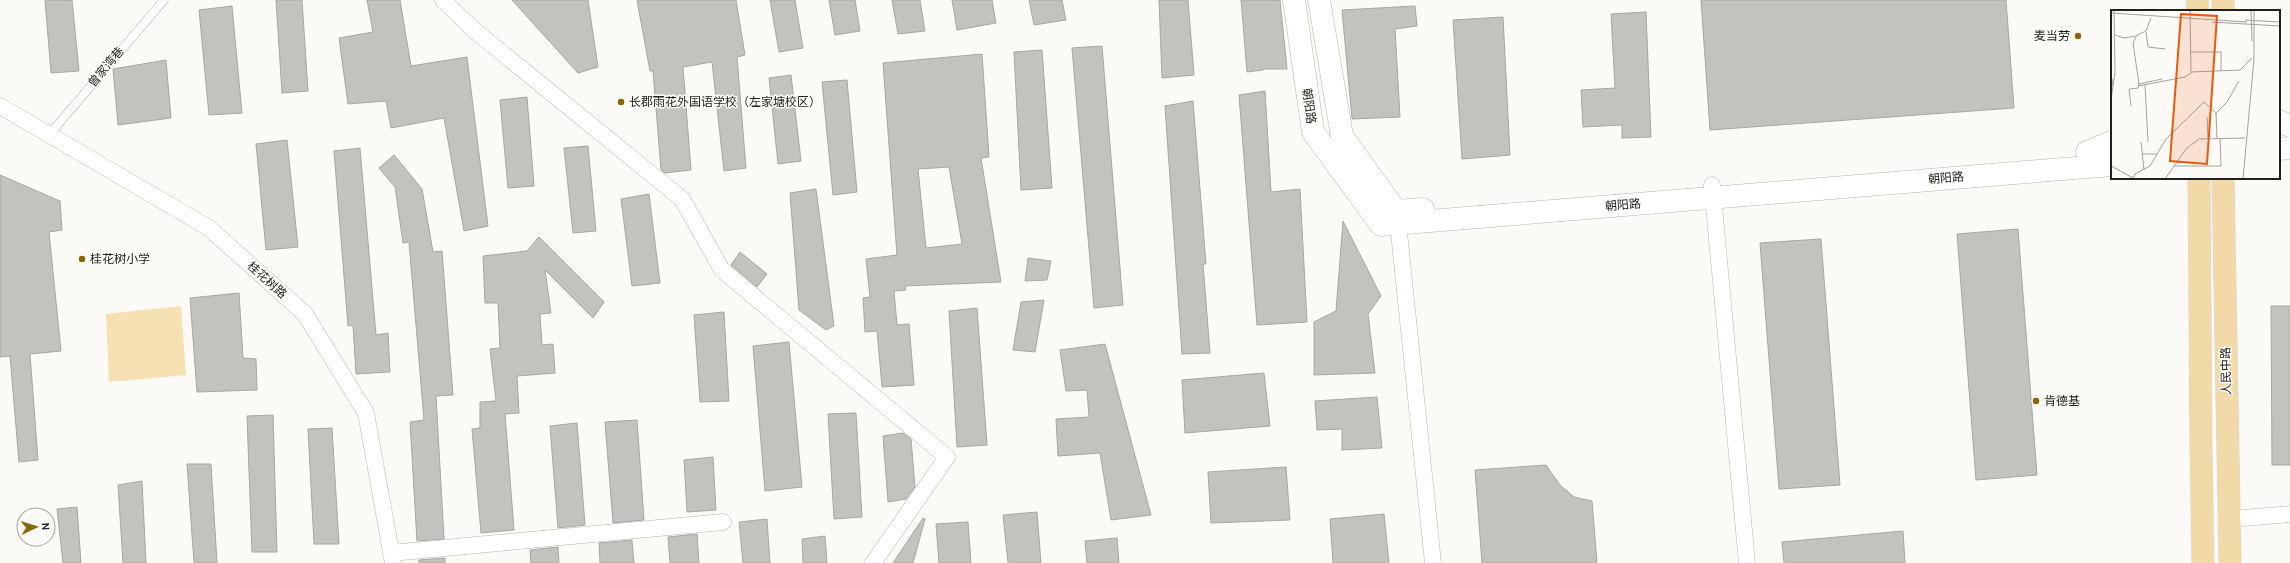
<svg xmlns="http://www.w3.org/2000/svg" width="2290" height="563" font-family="Karla,'Noto Sans SC',sans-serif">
<rect width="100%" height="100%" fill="#fcfaf6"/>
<!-- park -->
<path fill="#f6e1b3" d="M181,306L186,375L109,382L106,314Z"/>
<!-- building -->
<path fill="#c4c2be" stroke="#a8a6a3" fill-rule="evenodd" d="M45,0H72L79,71L51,73Z
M276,0H302L308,91L282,93Z
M367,0H400L411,66L467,57L488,226L464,231L444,118L391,128L386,101L348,104L339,38L373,32Z
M512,0H588L598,67L578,73Z
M637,0H736L745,55L737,57L746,168L724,171L712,62L683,67L691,170L665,173L661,170L653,71H650Z
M770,0H795L803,48L779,52Z
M829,0H855L860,31L835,35Z
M892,0H920L925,31L898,34Z
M952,0H992L996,23L957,30Z
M1029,0H1062L1066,20L1034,25Z
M1159,0H1188L1194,75L1162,78Z
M1241,0H1280L1287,69H1263V70L1247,72Z
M1701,0H2006L2014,108L1710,130Z
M232,6L242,113L209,115L199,10Z
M1415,6L1417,26L1395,29L1400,117L1352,119L1342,10Z
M1646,12L1651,137L1622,138V125L1583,127L1581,90L1615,88L1611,14Z
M1503,17L1510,155L1462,159L1453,20Z
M1102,46L1123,305L1094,308L1072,48Z
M1042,50L1052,188L1021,190L1014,52Z
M982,54L989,157L981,158L1001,282L905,286L906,290L894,291L897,325L909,324L914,385L882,387L877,331L865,332L863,298L870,297L866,259L897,255L883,63ZM949,167L962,244L926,248L918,169Z
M166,60L171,118L118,125L113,69Z
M791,75L801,161L778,164L769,78Z
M847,80L857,192L833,195L822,82Z
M1265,91L1271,192L1300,189L1307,322L1257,325L1239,95Z
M527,97L534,186L508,188L500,100Z
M1193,101L1206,264H1203L1210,353L1182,354L1165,106Z
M287,140L298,247L266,250L256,144Z
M588,146L596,231L573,233L564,148Z
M360,148L376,335L388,333L390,372L356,374L353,325L348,326L334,151Z
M394,155L422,189L433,252L442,251L453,395L436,396L444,539L417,541L410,422L424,420L409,242L403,243L395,187L379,168Z
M0,175L60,201L62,230L49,232L61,351L30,354L38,460L19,462L10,356L0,357Z
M816,189L834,326L826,330L799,310L790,193Z
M649,194L660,283L632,286L621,199Z
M1343,221L1381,296L1368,314L1375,373L1314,375V322L1336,311Z
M2018,229L2037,475L1976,480L1957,234Z
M539,237L604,302L593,318L545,270L551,313L540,314L542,345L553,344L555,373L517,376L519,413L505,414L514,530L481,533L472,429L480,428V402L496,401L490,349L500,348L498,303H485L483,256L527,251Z
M1821,239L1840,485L1779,489L1760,243Z
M740,252L767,274L757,287L731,265Z
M1028,258L1051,261L1047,280L1025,281Z
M239,293L243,358L256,359L257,390L197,392L190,298Z
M1044,300L1035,352L1013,350L1021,302Z
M2271,306H2290V465H2272Z
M977,308L987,445L957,447L949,311Z
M724,312L729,401L700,402L694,315Z
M789,342L802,487L765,491L753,346Z
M1105,344L1151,515L1111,520L1100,453L1058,456L1056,419L1089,417L1087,390L1066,391L1060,350Z
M1264,373L1270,426L1185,433L1182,380Z
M1377,397L1382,448L1342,450V429L1317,430L1315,401Z
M856,413L862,517L834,519L828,414Z
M273,415L277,552H252L247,416Z
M637,420L644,520L613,523L605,422Z
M577,423L585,525L558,528L550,426Z
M332,428L339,544H314L308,429Z
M903,433L911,439L915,487L906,499L888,502L883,436Z
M713,457L716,510L687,512L684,460Z
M187,464H211L217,563H194Z
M1546,465L1560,485L1574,497L1592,501L1597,563H1482L1475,470Z
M1286,467L1290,520L1211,523L1208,472Z
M142,481L146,563H123L118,485Z
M77,507L81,563H63L57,509Z
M1037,512L1041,563H1008L1003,515Z
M1384,514L1389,563H1333L1330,519Z
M923,518L925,519L913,563H893Z
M767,519L770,563H743L739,522Z
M968,522L971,563H939L936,524Z
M1903,531L1905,563H1784L1782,542Z
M697,534L699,563H670L668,537Z
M825,536L827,563H803L802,539Z
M1117,538L1119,563H1087L1085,541Z
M632,540L634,563H600L599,543Z
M558,547L559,563H531L530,550Z
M445,558V563H419V560Z"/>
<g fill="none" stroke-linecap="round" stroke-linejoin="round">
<defs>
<path id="lane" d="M49,135L164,0"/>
<path id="street" d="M443,0L475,31L682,199L722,270L947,457L873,563
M0,106L209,228L305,314L366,413L393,563
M1712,185L1747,563
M1397,213L1433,563
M2243,518L2290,514
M391,553L723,522"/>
<path id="secondary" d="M1294,0L1313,132L1381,225L2112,165
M1319,0L1342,136L1396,211L1423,209
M2279,121L2290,126
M2279,149L2290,148
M2087,152L2112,142"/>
<path id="primary" d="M2197,0L2198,11
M2223,11V0
M2199,178L2201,448L2203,563
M2223,178L2230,563"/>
</defs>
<!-- lane casing -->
<use href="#lane" stroke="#b7b6b2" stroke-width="9"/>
<!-- street casing -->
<use href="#street" stroke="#b7b6b2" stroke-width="17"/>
<!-- secondary casing -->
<use href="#secondary" stroke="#b7b6b2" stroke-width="23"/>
<!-- primary casing -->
<use href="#primary" stroke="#d7d7d6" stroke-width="23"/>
<!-- lane -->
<use href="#lane" stroke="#fff" stroke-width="8"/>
<!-- street -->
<use href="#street" stroke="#fff" stroke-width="16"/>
<!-- secondary -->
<use href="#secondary" stroke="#fff" stroke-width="22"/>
<!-- primary -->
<use href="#primary" stroke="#f1daa7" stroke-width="22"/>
</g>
<!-- markers -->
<g fill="#886703" stroke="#fcfaf6" stroke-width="1.5">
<circle cx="2078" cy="36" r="4"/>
<circle cx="621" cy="102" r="4"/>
<circle cx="82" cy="259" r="4"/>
<circle cx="2036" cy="401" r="4"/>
</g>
<g text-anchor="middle" stroke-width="3" stroke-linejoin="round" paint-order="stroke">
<!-- poi labels -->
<g font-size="12" fill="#201f1e" stroke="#fcfaf6" text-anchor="start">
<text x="2070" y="40" text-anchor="end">麦当劳</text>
<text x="629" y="106">长郡雨花外国语学校（左家塘校区）</text>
<text x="90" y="263">桂花树小学</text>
<text x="2044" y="405">肯德基</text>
</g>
<!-- street labels -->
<g font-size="12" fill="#201f1e" stroke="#fcfaf6">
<text transform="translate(106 67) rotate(-50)" y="4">曾家湾巷</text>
<text transform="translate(1309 106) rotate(82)" y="4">朝阳路</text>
<text transform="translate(1946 178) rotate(-5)" y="4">朝阳路</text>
<text transform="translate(1623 205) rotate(-5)" y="4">朝阳路</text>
<text transform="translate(267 280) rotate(42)" y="4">桂花树路</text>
<text transform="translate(2226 371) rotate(-91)" y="4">人民中路</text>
</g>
</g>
<!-- overview -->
<g transform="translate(2111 10)">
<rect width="169" height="169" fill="#fcfaf6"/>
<path fill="none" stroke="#a4a2a0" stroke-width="1" d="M140,0L141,31M0,3L136,12M134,10L169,12M101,12L169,16M35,22L37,37L54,39M4,25L13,28L25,26M79,42H110V61M80,62L129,60L141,48M28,74L51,69M34,75L37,132M27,76L74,67L80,63L79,0M0,82L2,69M0,90L4,63L3,0M20,96L18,79L27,78L28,74L22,33L26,25L35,21L40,8M105,103L116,92L128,71M96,107L97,128M30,132L33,160M31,144H46M0,156L24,169M63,156H110L109,128M22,168L24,164L39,156L55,129L93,92L105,103L106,128M54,169L75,139L88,129L134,128M132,169L143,49V0"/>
<path fill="#e8590c" fill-opacity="0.15" stroke="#e8590c" stroke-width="2" d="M70,4L106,6L96,154L59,151Z"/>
<rect width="169" height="169" fill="none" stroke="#201f1e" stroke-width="2"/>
</g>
<!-- north arrow -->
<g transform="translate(36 527) rotate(86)"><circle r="19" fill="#fcfaf6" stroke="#a4a2a0"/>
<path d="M0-3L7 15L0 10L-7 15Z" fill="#886703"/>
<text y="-6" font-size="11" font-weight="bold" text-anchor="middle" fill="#201f1e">N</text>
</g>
</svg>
